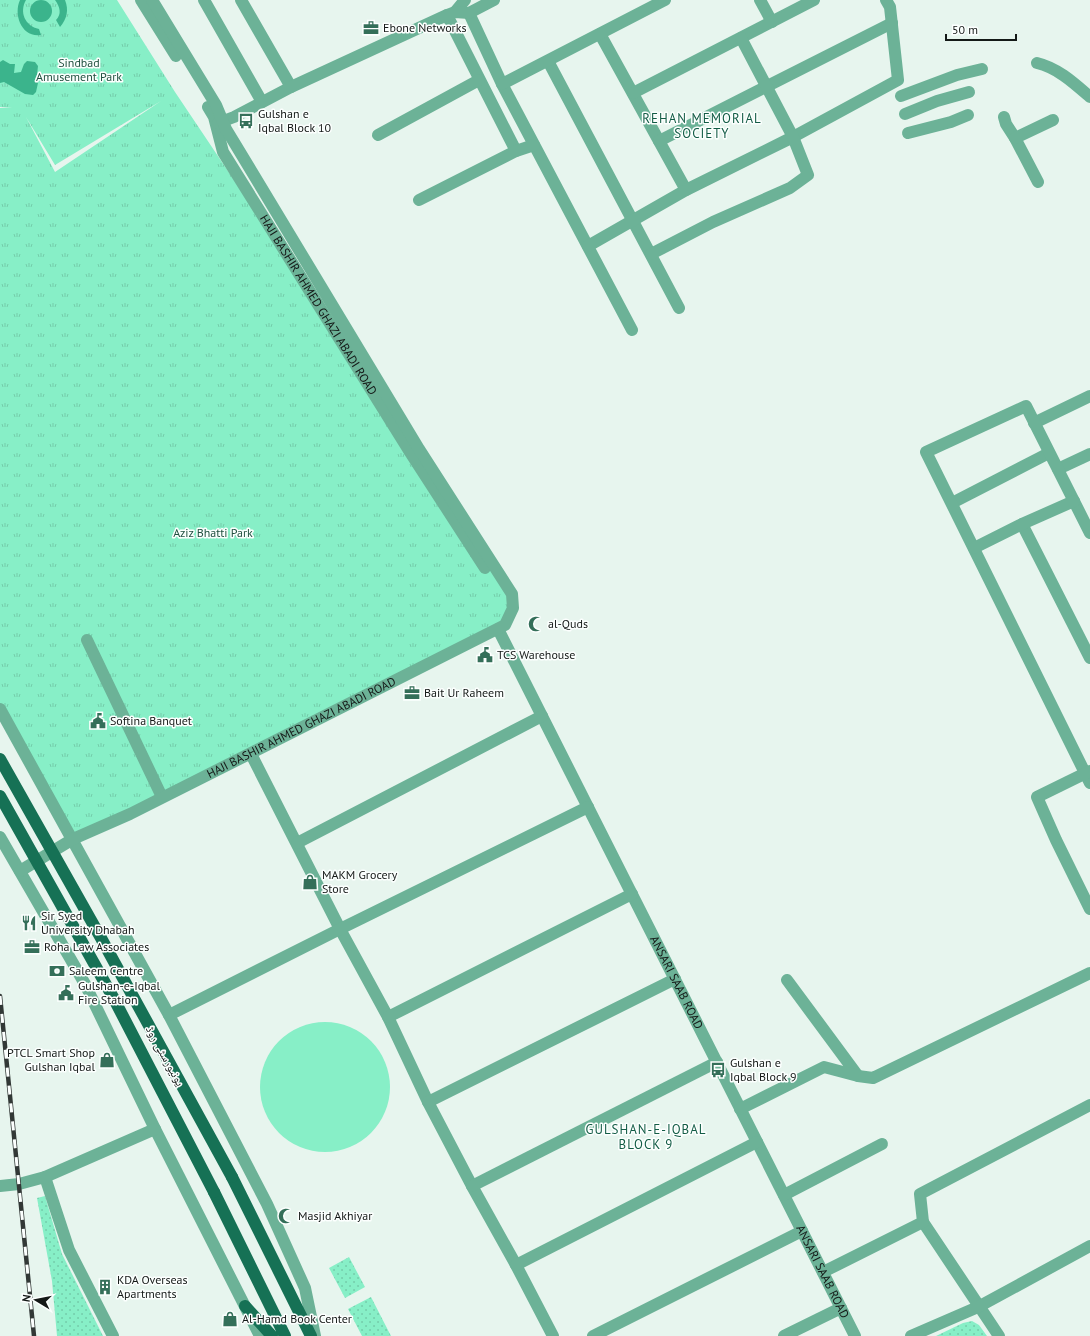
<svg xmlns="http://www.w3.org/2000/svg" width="1090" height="1336" font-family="'PT Sans','Noto Naskh Arabic',sans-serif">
<defs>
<pattern id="grass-dots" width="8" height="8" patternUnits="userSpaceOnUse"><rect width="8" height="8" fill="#87efc7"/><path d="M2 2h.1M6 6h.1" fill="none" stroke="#74ccaa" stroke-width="1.8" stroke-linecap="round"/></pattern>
<pattern id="park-tufts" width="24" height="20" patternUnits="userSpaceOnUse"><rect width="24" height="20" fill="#87efc7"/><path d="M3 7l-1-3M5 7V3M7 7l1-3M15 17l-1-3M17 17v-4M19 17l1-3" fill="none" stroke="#74ccaa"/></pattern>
</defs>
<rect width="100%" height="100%" fill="#e7f5ee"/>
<!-- grass -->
<path fill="url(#grass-dots)" d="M45,1196L62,1254L103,1336H57L52,1281L37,1198Z
M349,1257L365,1287L345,1298L329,1268Z
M371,1297L391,1336H362L348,1309Z
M972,1321L979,1325L987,1336H936L963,1323Z"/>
<!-- park -->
<path fill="url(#park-tufts)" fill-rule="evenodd" d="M0,0H117L175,92L512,594L513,608L498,628L74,840L0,711V108L12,107H0ZM161,101L55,172L26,117L55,165Z"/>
<!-- pitch -->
<path fill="#87efc7" d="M260 1087a65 65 0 1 1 130 0a65 65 0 1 1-130 0Z"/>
<!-- water -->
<path fill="#3bb48c" d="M30 11a11 11 0 1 1 22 0a11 11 0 1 1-22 0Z
M20,0H26C19,12 25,26 39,29L41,35C22,38 13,15 20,0Z
M55,0H65C69,10 67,19 60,27L56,20C62,14 60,7 55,0Z
M3,60L10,64H15L14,73L21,72L24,64L27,61L35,62L38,66L37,75L35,79L38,83L36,92L33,95L25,94L4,82L0,83V62Z"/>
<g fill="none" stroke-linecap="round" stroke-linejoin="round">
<!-- minor -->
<g stroke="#6cb297" stroke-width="12">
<path d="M141,0L176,56"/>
<path d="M204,0L262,102"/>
<path d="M241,0L291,87"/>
<path d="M760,0L772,22"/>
<path d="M455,12L465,0"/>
<path d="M469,13L502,84L632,330"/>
<path d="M447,15L516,151"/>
<path d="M600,34L686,190"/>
<path d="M548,61L679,308"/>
<path d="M1037,63C1058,68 1074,83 1090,97"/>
<path d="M502,84L665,0"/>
<path d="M633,93L814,0"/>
<path d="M901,96L957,75L982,69"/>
<path id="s1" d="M208,107L214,117L223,152L410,452L485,568"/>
<path d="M905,114L937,101L969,92"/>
<path d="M1004,117L1006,124L1015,138L1038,182"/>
<path d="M218,123L234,117L291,87L447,15L455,12L469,13L494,0"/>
<path d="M908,133L951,122L968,115"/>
<path d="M378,135L479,80"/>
<path d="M1015,138L1053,120"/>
<path d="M659,141L892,23"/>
<path d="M419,200L516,151L534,145"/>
<path d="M588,246L686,190L793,137L898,80L890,7L886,0"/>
<path d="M651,254L713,222L790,188L808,175L793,137L741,38"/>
<path d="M1034,423L1090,396"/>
<path d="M1058,469L1090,454"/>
<path d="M952,503L1049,453"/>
<path d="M1022,524L1090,658"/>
<path d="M1090,533L1026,406L926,452L1090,783"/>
<path d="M974,548L1022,524L1074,501"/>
<path id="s2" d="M498,629L855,1336"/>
<path d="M87,640L162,797"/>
<path d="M0,709L169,1015L267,1204L305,1288L315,1336"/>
<path d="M251,754L340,929L388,1017L428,1102L472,1186L516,1265L553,1336"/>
<path d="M1090,771L1037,797L1056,840L1090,909"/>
<path d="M0,837L85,984L155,1129L260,1336"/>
<path d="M297,843L542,716"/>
<path id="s3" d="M20,871L73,839L130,814L505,625L513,608L512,594L419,449L226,129L216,105L152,0"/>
<path d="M787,980L858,1076"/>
<path d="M169,1015L340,929L588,807"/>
<path d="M388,1017L632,894"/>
<path d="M428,1102L675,979"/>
<path d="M740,1109L824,1067L858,1076L873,1078L1090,973"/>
<path d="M45,1177L69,1250L113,1336"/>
<path d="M0,1186L19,1184L45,1177L155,1129"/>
<path d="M472,1186L717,1062"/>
<path d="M784,1195L882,1144"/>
<path d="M923,1222L999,1336"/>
<path d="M516,1265L757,1142"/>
<path d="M823,1272L923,1222L920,1194L1090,1105"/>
<path d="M593,1336L802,1231"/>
<path d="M784,1336L841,1308"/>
<path d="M911,1336L978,1307L1090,1246"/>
</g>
<!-- major -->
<path stroke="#167155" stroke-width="12" d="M232,1177L311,1336
M214,1192L285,1336
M245,1306L272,1336"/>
<defs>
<path id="rail" d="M0,996L34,1336"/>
</defs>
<!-- rail casing -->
<use href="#rail" stroke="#323836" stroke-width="4.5"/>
<!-- rail -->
<use href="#rail" stroke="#fcfffe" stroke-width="3" stroke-dasharray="9" stroke-linecap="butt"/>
<!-- major-bridge -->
<path stroke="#167155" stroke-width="12" d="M0,759L101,938L232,1177
M0,796L114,999L214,1192"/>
</g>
<!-- icons -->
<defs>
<symbol id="office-bare" viewBox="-9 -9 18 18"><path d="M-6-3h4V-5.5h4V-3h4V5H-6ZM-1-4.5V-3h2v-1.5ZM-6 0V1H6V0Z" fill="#346f59" stroke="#fcfffe" stroke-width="2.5" paint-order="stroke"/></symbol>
<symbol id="bus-bare" viewBox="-9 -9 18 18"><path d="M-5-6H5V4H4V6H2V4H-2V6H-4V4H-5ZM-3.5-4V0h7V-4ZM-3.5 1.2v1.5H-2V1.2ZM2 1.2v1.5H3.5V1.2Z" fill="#346f59" stroke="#fcfffe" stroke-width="2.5" paint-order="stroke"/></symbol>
<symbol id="mosque-bare" viewBox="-9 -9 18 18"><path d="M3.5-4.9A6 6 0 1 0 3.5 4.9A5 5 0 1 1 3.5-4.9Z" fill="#346f59" stroke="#fcfffe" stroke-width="2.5" paint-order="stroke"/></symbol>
<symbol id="civic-bare" viewBox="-9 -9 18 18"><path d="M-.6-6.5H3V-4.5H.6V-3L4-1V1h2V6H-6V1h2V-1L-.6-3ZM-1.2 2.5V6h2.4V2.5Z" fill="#346f59" stroke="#fcfffe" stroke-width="2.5" paint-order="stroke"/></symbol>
<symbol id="shop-bare" viewBox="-9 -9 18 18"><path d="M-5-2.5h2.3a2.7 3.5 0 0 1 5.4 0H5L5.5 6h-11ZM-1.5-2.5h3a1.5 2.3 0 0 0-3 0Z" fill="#346f59" stroke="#fcfffe" stroke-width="2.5" paint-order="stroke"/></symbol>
<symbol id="restaurant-bare" viewBox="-9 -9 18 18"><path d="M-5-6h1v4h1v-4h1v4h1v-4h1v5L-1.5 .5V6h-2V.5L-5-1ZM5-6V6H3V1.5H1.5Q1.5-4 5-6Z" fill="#346f59" stroke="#fcfffe" stroke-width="2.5" paint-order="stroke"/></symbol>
<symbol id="bank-bare" viewBox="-9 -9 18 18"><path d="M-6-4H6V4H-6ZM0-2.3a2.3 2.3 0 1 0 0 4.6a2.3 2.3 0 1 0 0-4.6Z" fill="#346f59" stroke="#fcfffe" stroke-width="2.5" paint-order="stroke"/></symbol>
<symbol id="building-bare" viewBox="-9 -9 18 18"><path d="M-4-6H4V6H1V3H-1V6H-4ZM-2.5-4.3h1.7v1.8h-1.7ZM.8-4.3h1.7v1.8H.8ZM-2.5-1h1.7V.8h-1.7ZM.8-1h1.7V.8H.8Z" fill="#346f59" stroke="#fcfffe" stroke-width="2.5" paint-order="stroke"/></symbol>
</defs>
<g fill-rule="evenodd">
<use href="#office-bare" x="360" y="17" width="22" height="22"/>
<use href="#bus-bare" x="235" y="110" width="22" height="22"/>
<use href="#mosque-bare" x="525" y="613" width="22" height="22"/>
<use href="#civic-bare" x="474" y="644" width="22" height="22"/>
<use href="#office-bare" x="401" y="682" width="22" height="22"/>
<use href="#civic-bare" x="87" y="710" width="22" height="22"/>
<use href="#shop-bare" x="299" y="871" width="22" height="22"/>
<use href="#restaurant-bare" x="18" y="912" width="22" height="22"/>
<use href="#office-bare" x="21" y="936" width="22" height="22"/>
<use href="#bank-bare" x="46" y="960" width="22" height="22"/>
<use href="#civic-bare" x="55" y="982" width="22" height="22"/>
<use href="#shop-bare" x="96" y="1049" width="22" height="22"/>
<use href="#bus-bare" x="707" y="1059" width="22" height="22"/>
<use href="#mosque-bare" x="275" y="1205" width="22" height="22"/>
<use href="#building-bare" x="94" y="1276" width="22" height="22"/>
<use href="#shop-bare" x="219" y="1308" width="22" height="22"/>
</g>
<g text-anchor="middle" stroke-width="3" stroke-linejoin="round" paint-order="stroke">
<!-- poi labels -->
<g font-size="12" fill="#141917" stroke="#fcfffe" text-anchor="start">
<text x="383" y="32">Ebone Networks</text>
<text x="258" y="118">Gulshan e<tspan x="258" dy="14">Iqbal Block 10</tspan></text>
<text x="548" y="628">al-Quds</text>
<text x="497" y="659">TCS Warehouse</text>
<text x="424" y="697">Bait Ur Raheem</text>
<text x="110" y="725">Softina Banquet</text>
<text x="322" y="879">MAKM Grocery<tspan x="322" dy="14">Store</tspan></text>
<text x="41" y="920">Sir Syed<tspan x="41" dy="14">University Dhabah</tspan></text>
<text x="44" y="951">Roha Law Associates</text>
<text x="69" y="975">Saleem Centre</text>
<text x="78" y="990">Gulshan-e-Iqbal<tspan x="78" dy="14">Fire Station</tspan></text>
<text x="95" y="1057" text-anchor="end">PTCL Smart Shop<tspan x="95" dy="14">Gulshan Iqbal</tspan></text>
<text x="730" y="1067">Gulshan e<tspan x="730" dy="14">Iqbal Block 9</tspan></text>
<text x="298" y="1220">Masjid Akhiyar</text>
<text x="117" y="1284">KDA Overseas<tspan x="117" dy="14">Apartments</tspan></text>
<text x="242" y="1323">Al-Hamd Book Center</text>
</g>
<!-- park labels -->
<g font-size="12" fill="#225241" stroke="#fcfffe">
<text x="79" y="67">Sindbad<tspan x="79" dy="14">Amusement Park</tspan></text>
<text x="213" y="537">Aziz Bhatti Park</text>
</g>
<!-- street labels -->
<g font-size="12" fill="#141917" stroke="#fcfffe">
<text dy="4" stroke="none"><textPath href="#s1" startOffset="228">HAJI BASHIR AHMED GHAZI ABADI ROAD</textPath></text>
<text dy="4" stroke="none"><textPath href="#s3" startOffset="316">HAJI BASHIR AHMED GHAZI ABADI ROAD</textPath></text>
<text dy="4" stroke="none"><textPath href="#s2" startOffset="396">ANSARI SAAB ROAD</textPath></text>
<text transform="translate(165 1056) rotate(61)" y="4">یونیورسٹی روڈ</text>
<text dy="4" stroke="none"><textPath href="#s2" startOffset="720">ANSARI SAAB ROAD</textPath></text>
</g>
<!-- neighbourhood labels -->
<g font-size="13" letter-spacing="1" fill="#125c45" stroke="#fcfffe">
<text x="702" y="123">REHAN MEMORIAL<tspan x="702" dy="15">SOCIETY</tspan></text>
<text x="646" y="1134">GULSHAN-E-IQBAL<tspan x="646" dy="15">BLOCK 9</tspan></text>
</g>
</g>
<!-- north arrow -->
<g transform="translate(36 1300) rotate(280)" stroke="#fcfffe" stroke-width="3" paint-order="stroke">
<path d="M0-3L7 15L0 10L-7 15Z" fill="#141917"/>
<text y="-6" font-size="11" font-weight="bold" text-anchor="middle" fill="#141917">N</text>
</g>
<!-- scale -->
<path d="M946 34v6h70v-6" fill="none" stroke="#141917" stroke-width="2"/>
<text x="952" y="34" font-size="12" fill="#141917" stroke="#fcfffe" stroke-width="3" paint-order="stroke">50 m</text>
</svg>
